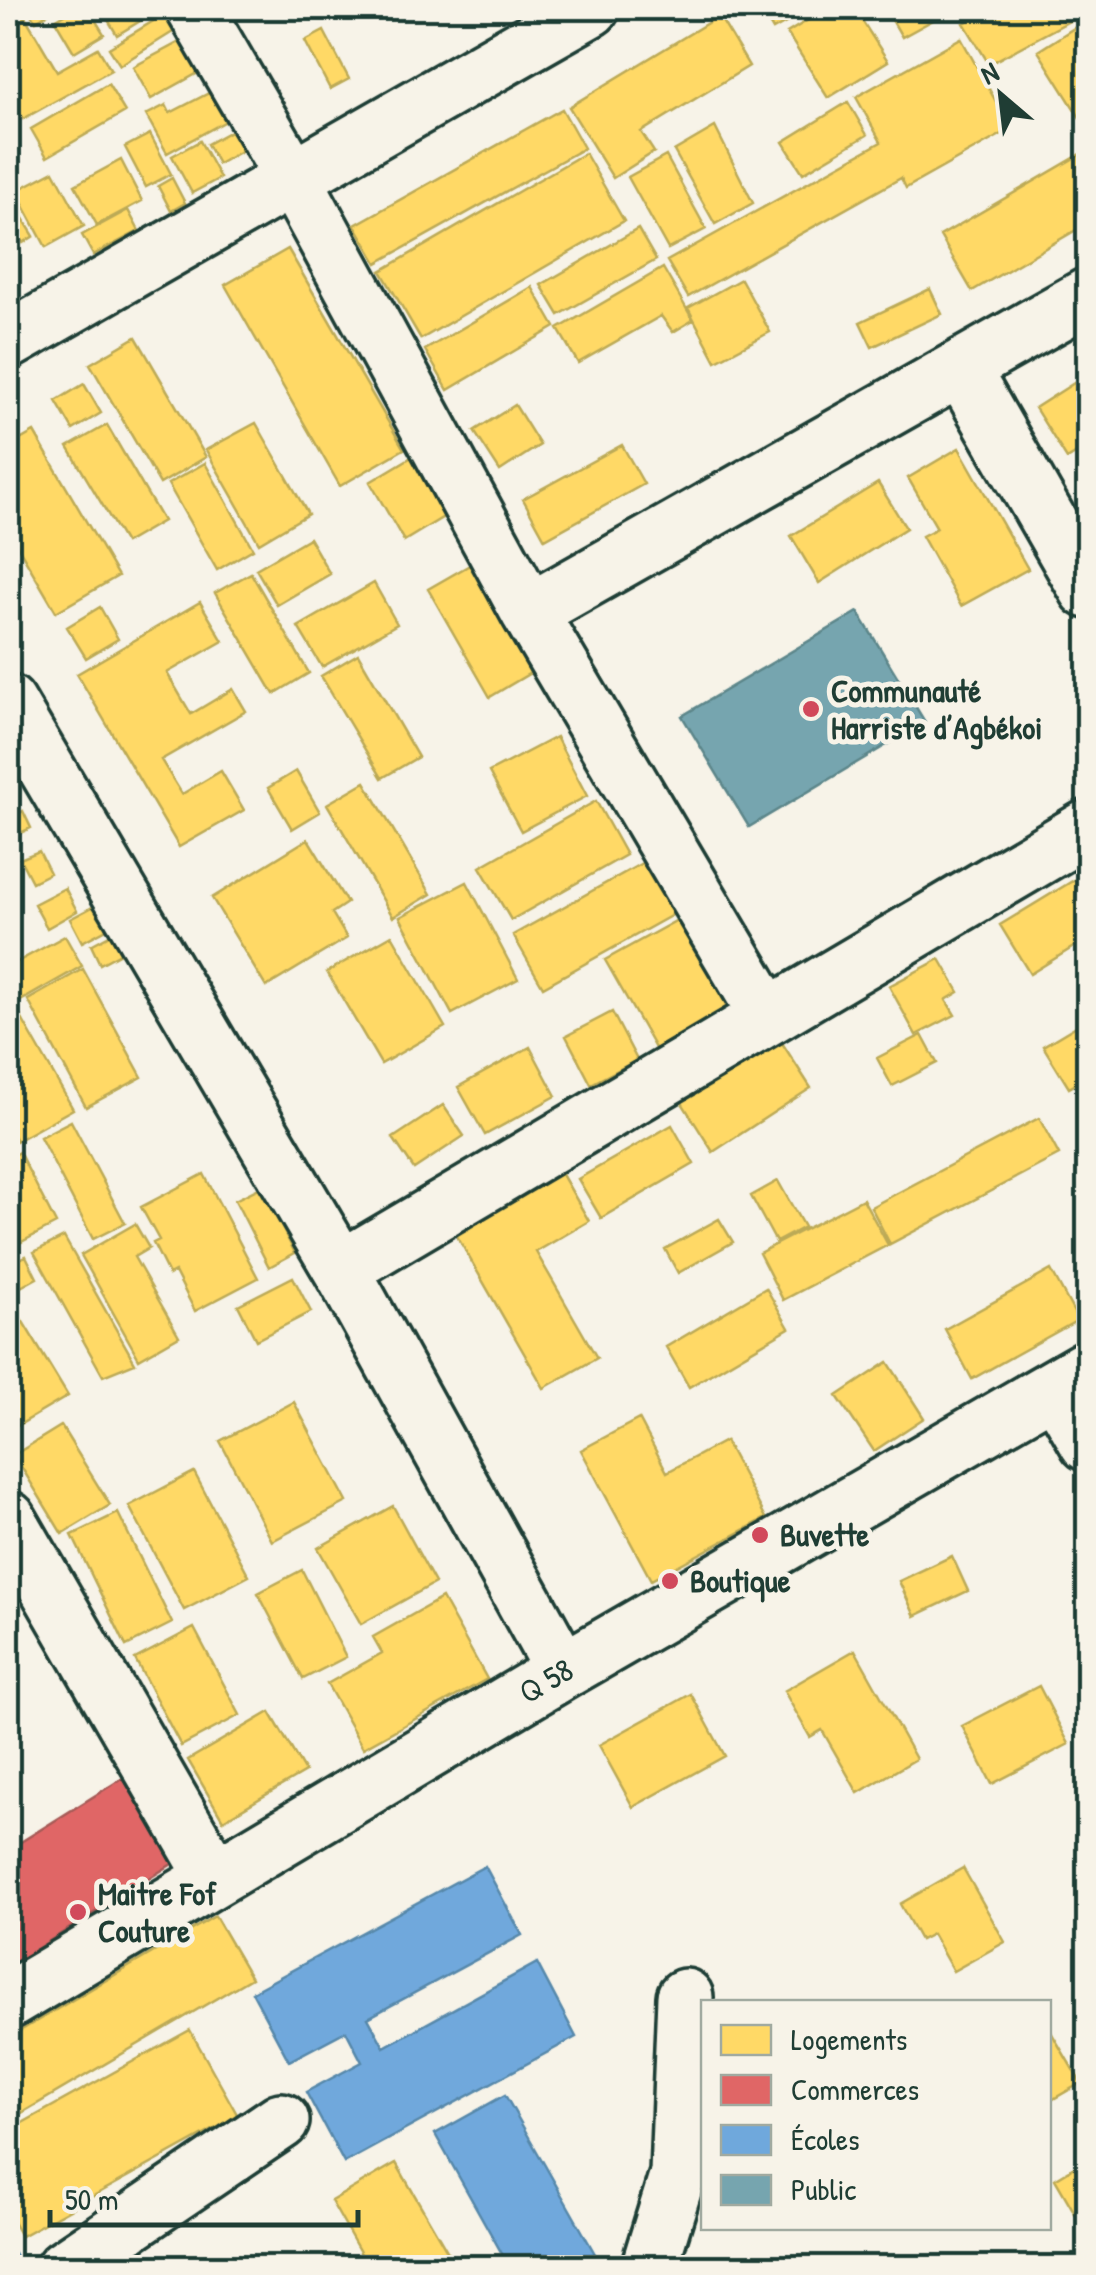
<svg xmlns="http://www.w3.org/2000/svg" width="1096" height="2275" font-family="'Patrick Hand',sans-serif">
<rect width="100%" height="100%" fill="#f7f3e8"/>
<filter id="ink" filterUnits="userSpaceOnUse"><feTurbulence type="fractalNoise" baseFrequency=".01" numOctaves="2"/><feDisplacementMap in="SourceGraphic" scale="20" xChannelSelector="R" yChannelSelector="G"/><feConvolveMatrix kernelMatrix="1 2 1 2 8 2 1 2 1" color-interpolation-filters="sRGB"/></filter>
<g filter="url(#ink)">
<!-- homes -->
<path fill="#ffd966" stroke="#bcaa57" stroke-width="2.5" d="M8,8H20L57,71L98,48L111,70L23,119L8,91Z
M26,8H57L36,21Z
M75,8H88L104,34L74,52L55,20Z
M101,8H159L160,9L117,35Z
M760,8H813L773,30Z
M828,8H854L888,61L828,98L787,33Z
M885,8H955L902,37Z
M992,8H1088V11L989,64L964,23Z
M170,11L181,27L120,65L109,48Z
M719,16L749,66L641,132L654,152L613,178L569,107Z
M1088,19V117L1082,121L1038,51Z
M324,31L349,79L330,89L305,41Z
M189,37L207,68L151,99L133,67Z
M961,38L1011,129L906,188L901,178L688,297L667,261L881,142L856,97Z
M108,84L125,112L47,157L31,129Z
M211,92L226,121L167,153L146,115L166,105L170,113Z
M848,102L867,135L803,173L783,142Z
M562,109L584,148L377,263L355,225Z
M240,126L250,146L218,164L207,144Z
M715,127L753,203L715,224L674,151Z
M150,134L171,174L146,187L125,147Z
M200,141L220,178L192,193L172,156Z
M1088,150V223L972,291L940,236Z
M585,153L624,221L421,339L381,271Z
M666,156L706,229L668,249L628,177Z
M121,160L142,201L97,225L75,185Z
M54,171L84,226L46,247L16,191Z
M172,178L185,203L171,211L158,186Z
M11,199L34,236L23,243L8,217Z
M128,210L139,231L93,255L82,235Z
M638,229L656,260L559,315L541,285Z
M288,249L404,449L340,486L225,285Z
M663,268L693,320L673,332L661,316L578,363L558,329Z
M741,279L770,332L716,361L688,308Z
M532,287L555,327L448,390L425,350Z
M930,289L942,314L872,347L860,322Z
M136,337L206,457L160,484L90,364Z
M1088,374V446L1067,459L1035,408Z
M84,384L101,413L73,430L56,401Z
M515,405L540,445L500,471L474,431Z
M256,423L308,514L259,543L206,450Z
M107,425L163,521L125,543L68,447Z
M34,432L118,576L56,612L8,530V447Z
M622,445L644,484L545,539L523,499Z
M959,448L1028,569L961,606L922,536L937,528L908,478Z
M415,455L450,513L404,541L370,482Z
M205,463L253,549L217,570L168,484Z
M878,483L906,528L819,583L791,536Z
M309,538L330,574L277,605L256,569Z
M475,562L537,669L490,697L428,589Z
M251,573L309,673L274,694L215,593Z
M374,583L397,624L322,667L298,627Z
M200,602L223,641L167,673L191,714L233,689L246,711L161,760L182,794L221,771L244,810L179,847L77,674Z
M100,607L118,639L86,658L67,627Z
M358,654L418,757L382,778L321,676Z
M556,737L587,796L521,831L489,772Z
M296,771L320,812L292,829L268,788Z
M365,782L431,894L393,917L327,804Z
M596,801L626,855L511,920L480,867Z
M23,811L31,828L10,838L8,818Z
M308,839L347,903L332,913L347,938L266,987L212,898Z
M39,851L50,873L32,882L20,859Z
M653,857L683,909L543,987L513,935Z
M1079,877L1088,892V938L1030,974L1000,925Z
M467,882L518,979L452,1014L400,917Z
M65,888L77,911L47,928L34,904Z
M119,893L131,916L82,942L70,919Z
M681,918L735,1014L660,1057L605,960Z
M115,932L124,951L100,964L91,945Z
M392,935L445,1027L381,1064L327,972Z
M65,936L82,966L8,1008V967Z
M940,959L959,992L946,1000L955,1015L916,1035L889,986Z
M83,969L142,1077L86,1107L28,1000Z
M17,1010L73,1109L16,1141L8,1125V1015Z
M612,1012L637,1060L591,1084L566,1036Z
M1088,1019V1077L1069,1088L1043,1046Z
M775,1032L811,1088L713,1152L677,1095Z
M922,1035L937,1063L892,1086L877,1058Z
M530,1047L556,1096L485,1135L458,1087Z
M443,1105L464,1136L414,1169L393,1138Z
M1039,1118L1059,1155L890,1244L871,1207Z
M71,1121L125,1223L93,1239L40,1137Z
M672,1125L694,1164L601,1218L578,1179Z
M19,1152L56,1224L8,1249V1158Z
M560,1171L589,1221L536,1252L597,1358L544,1388L454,1231Z
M204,1174L258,1278L195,1311L175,1272L169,1275L153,1243L159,1240L141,1207Z
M778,1181L804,1227L776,1242L751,1196Z
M261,1187L295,1253L269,1267L235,1200Z
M863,1199L888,1245L783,1300L759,1253Z
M719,1219L733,1242L678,1273L665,1249Z
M135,1224L149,1248L134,1257L179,1336L139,1359L81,1255Z
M64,1237L135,1363L103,1376L34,1252Z
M26,1256L37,1278L8,1294V1265Z
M1051,1270L1078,1320L972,1379L945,1329Z
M293,1277L311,1312L256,1340L238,1305Z
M766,1288L789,1328L689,1387L666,1347Z
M8,1297L68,1396L14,1428L8,1418Z
M888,1362L924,1418L874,1451L837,1396Z
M294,1402L347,1502L272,1541L220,1441Z
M639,1419L667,1472L725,1441L766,1518L651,1580L581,1450Z
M61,1426L110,1505L62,1534L14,1455Z
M194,1472L249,1576L184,1610L129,1506Z
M393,1506L435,1583L361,1624L318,1548Z
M118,1513L172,1623L126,1646L72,1535Z
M952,1556L968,1591L915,1616L899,1581Z
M302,1570L346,1657L303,1679L258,1593Z
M442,1598L487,1679L363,1748L327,1684L382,1653L373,1637Z
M194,1628L240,1715L181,1746L135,1659Z
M855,1650L916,1759L858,1793L822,1730L810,1737L784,1691Z
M1039,1686L1069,1744L992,1784L962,1726Z
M691,1694L725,1756L633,1807L599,1745Z
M270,1712L305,1772L223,1820L188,1760Z
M963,1868L1005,1942L953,1971L932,1934L920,1940L900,1904Z
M215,1916L251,1978L8,2121V2038Z
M1048,2027L1081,2083L1048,2102Z
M190,2030L238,2116L21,2236L8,2213V2131Z
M1088,2159V2211L1076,2215L1055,2179Z
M396,2163L457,2268H369L331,2201Z"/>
<!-- shops -->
<path fill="#e06666" stroke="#a65a57" stroke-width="2.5" d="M123,1778L175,1862L8,1967V1850Z"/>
<!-- schools -->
<path fill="#6fa8dc" stroke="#5788aa" stroke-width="2.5" d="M485,1866L522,1935L368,2018L384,2047L537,1963L576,2037L344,2163L306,2092L362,2062L346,2031L289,2061L252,1992Z
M505,2095L603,2268H510L435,2134Z
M8,2243L23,2268H8Z"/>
<!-- public -->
<path fill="#76a5af" stroke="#5c868a" stroke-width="2.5" d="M858,612L925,722L749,827L682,716Z"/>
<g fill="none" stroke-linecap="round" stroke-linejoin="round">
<defs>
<path id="minor" d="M194,8L294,180L529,612L767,1015
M8,341L591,8
M962,370L1088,590
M529,612L1088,296
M8,703L341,1269L563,1671
M341,1269L1088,828
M1056,1387L1088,1443
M8,1519L215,1878
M8,2001L563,1671L1088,1368
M64,2268L281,2121
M649,2268L678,2174L685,1997"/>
</defs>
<!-- minor casing -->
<use href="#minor" stroke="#1f3d34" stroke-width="62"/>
<!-- minor -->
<use href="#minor" stroke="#f7f3e8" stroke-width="55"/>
</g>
</g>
<!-- markers -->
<g fill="#d1495b" stroke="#f7f3e8" stroke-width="4">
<circle cx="811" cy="709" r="10"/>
<circle cx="760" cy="1535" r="10"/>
<circle cx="670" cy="1581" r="10"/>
<circle cx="78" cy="1912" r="10"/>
</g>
<g text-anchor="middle" stroke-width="10" stroke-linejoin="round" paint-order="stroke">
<!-- poi labels -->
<g font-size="32" font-weight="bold" fill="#1f3d34" stroke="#f7f3e8" text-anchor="start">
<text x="831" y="702">Communauté<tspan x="831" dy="37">Harriste d’Agbékoi</tspan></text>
<text x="780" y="1546">Buvette</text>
<text x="690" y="1592">Boutique</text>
<text x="98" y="1905">Maitre Fof<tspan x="98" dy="37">Couture</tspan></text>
</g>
<!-- street labels -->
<g font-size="32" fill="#1f3d34" stroke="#f7f3e8">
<text transform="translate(546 1681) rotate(-30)" y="11">Q 58</text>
</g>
</g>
<!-- margin -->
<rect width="1096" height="2275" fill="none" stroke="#f7f3e8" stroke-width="40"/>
<rect x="20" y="20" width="1056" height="2235" fill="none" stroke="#1f3d34" stroke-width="4" filter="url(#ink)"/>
<!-- legend -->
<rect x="701" y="2000" width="350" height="230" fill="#f7f3e8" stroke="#a1aaa0" stroke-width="2.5"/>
<rect x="721" y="2025" width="50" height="30" fill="#ffd966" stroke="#a1aaa0" stroke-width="2.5"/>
<text x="791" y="2050" font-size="30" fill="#1f3d34">Logements</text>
<rect x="721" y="2075" width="50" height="30" fill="#e06666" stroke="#a1aaa0" stroke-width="2.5"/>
<text x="791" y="2100" font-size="30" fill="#1f3d34">Commerces</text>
<rect x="721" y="2125" width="50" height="30" fill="#6fa8dc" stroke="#a1aaa0" stroke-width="2.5"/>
<text x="791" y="2150" font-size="30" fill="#1f3d34">Écoles</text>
<rect x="721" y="2175" width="50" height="30" fill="#76a5af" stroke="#a1aaa0" stroke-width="2.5"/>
<text x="791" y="2200" font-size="30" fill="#1f3d34">Public</text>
<!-- north arrow -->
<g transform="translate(1001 95) rotate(332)" stroke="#f7f3e8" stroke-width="8" paint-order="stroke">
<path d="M0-8L18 38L0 25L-18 38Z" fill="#1f3d34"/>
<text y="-15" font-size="28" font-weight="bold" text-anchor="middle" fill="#1f3d34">N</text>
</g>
<!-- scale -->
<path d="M50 2210v15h308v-15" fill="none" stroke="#1f3d34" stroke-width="5"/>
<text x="65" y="2210" font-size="30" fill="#1f3d34" stroke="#f7f3e8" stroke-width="8" paint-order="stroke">50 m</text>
</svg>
